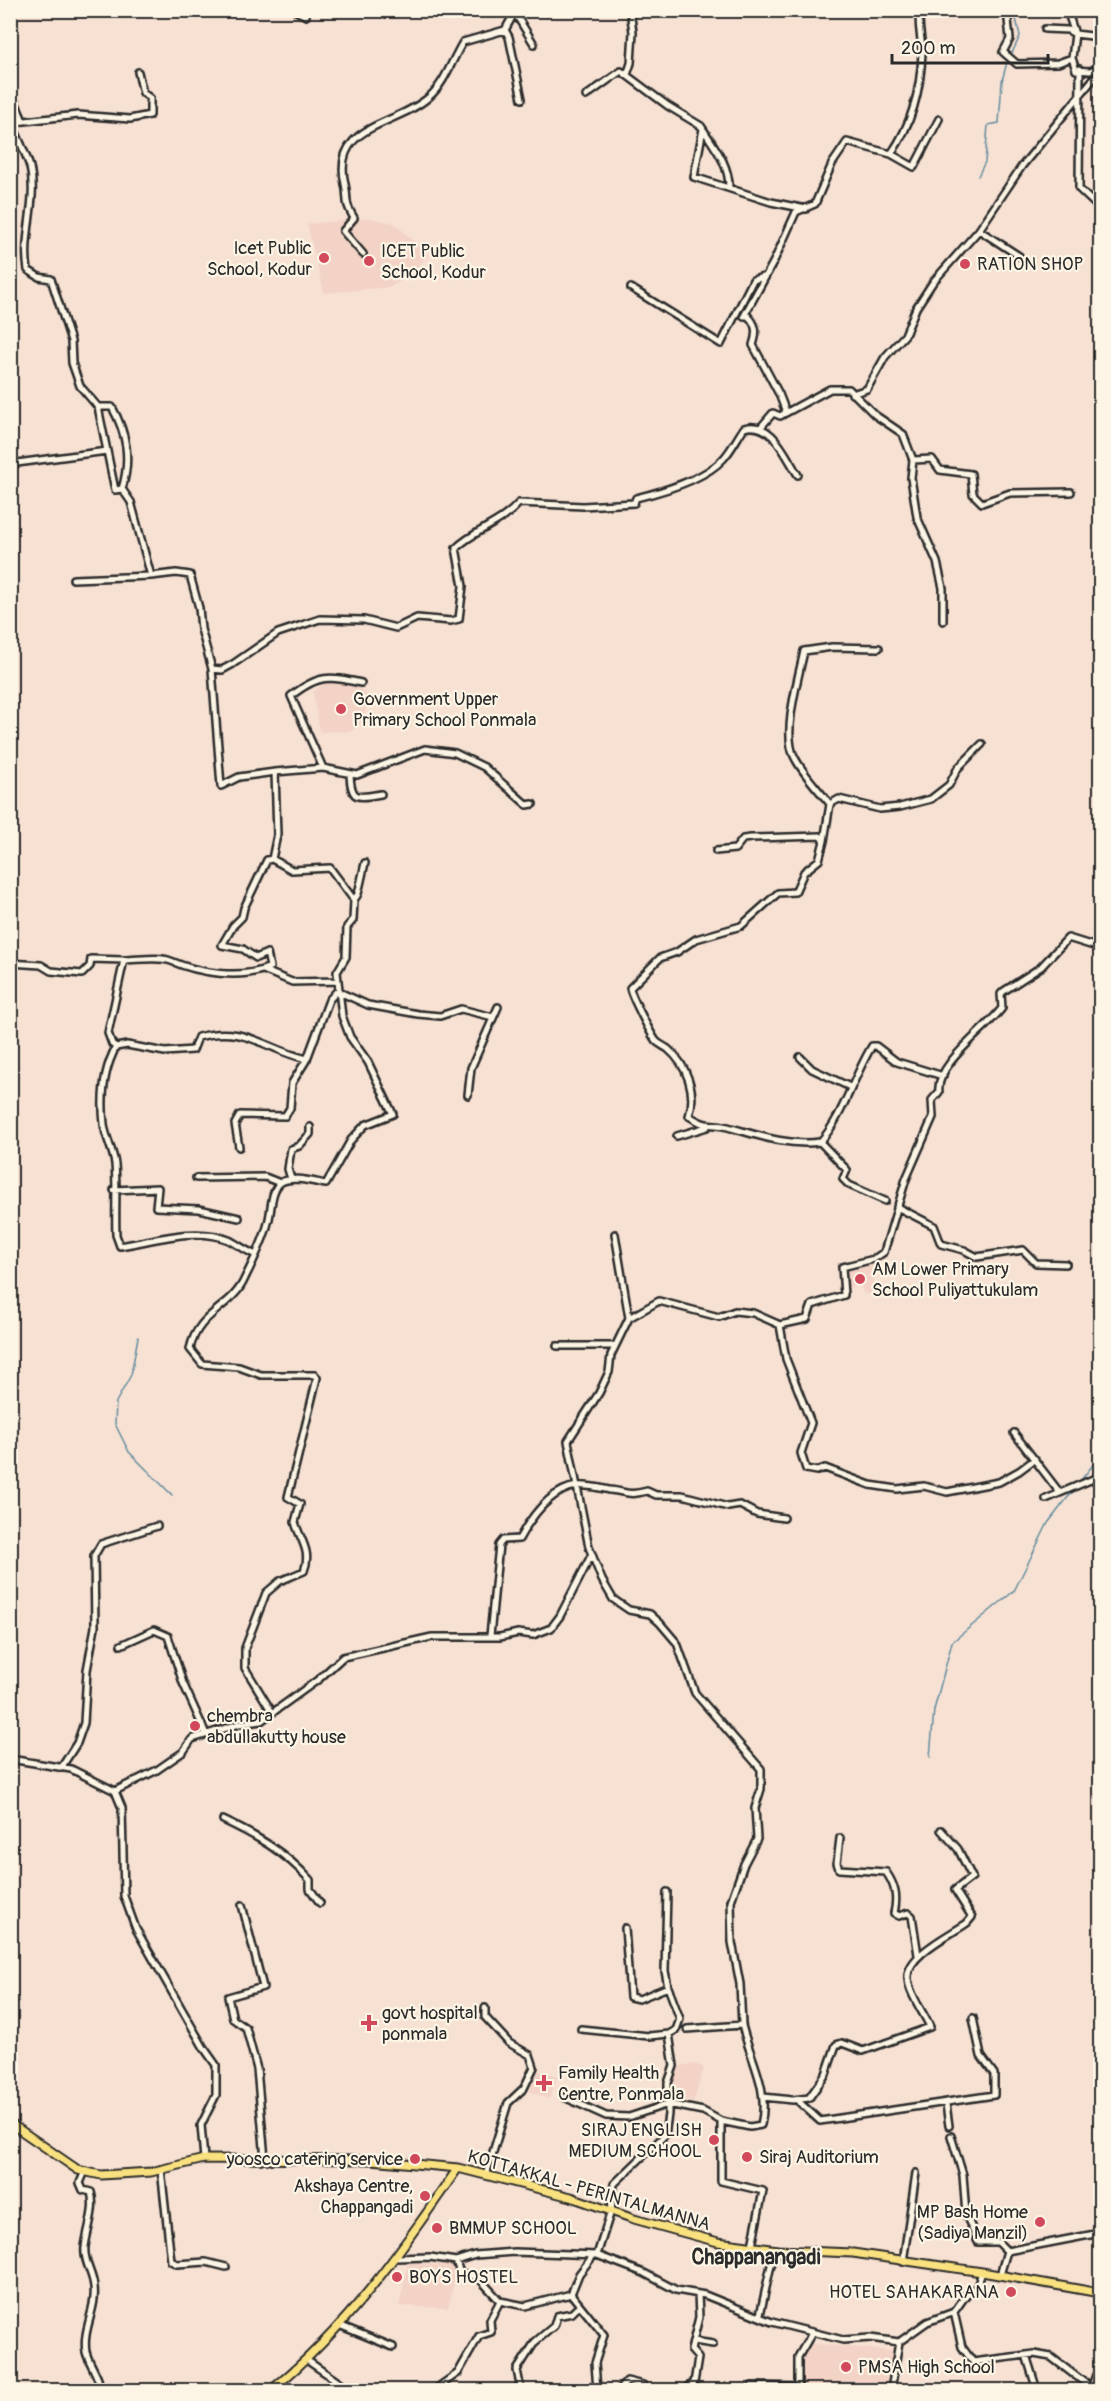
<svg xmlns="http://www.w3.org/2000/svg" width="1111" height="2401" font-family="Pangolin,sans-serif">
<rect width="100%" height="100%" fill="#f7e1d3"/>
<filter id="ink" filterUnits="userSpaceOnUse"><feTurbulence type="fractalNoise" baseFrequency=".0167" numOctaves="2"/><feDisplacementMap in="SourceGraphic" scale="12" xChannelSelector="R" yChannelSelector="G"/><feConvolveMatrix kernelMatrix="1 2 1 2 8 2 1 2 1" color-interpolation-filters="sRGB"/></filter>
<g filter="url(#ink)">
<!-- built -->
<path fill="#f3d3c6" d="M370,218L394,223L429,255L406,278L390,287L324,293L307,224Z
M326,682L357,686L369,696L363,721L352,731L320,732L313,692Z
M872,1265L875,1294H864L860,1286L846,1287L845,1267Z
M696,2064L704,2068L694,2101L669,2099L677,2066Z
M537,2070L557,2076L549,2099L530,2091Z
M408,2263L458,2265L448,2308L399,2306Z
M803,2343L893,2351L890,2390H799Z"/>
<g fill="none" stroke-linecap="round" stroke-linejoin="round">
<!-- stream -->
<path stroke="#638b9e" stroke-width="1.5" d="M1012,53L1020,36L1014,10
M978,176L985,162L988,125L999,123L1002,81L1007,62
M138,1337L131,1375L116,1402L115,1424L129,1452L172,1495
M1081,1480L1100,1456
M930,1757L934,1710L952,1642L1014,1591L1048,1523L1072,1492"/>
<defs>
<path id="minor" d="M294,10L306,16
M1007,10L1010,39L1003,52L1017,64L1058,63L1072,58L1075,34L1100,37
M515,13L534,44
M1045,29L1068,30L1075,34L1067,10
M505,30L509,37L522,99
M1072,58L1076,70L1090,71L1099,67
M1080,69L1079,189L1100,209
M138,72L143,93L150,98V115L130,119L78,115L16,122L14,128C19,140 26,154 30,167C38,200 22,236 28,270L39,277L51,279L71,341L72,363L80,386L98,407H112C127,434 131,459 122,489L131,502L151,576L176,573L190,575L199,608L201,629L212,669L221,786L239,777L275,772L277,835L272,859
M627,75L631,63L633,32L630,10
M10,89L23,121
M586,96L621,71L668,106L701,126L703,129L694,177L771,202L806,209
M703,129C715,148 729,164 729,187
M891,154L914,167L939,119
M979,230L1019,256
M363,254L343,231L354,218C343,199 349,202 345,184C331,124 395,127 429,97C445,83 452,60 463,42L505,30L516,10
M631,288L721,344L753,280L763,277
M852,394L867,389L885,357L905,335L916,308L933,282L979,230L1022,166L1099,72L1100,65
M98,407L115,490L122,489
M786,412L779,394L753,345C757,333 757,325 748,316H744L774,261L796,212L815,204L832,164L847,142L891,154C912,124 921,89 922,52C922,38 917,25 920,10
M761,427L773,413L780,416L830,389H849L875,415L903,434L913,460L911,478L917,517L937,562L943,588V621
M913,460L932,459L940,470L971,474L973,494L982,503L1010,493L1071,492
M17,463L107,451
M73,579L151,576
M212,669L222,670L233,664L278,633L320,619L364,620L396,628L417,618L451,621L459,619L463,586L456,548C476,529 501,524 519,503L583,506L634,503L636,498C661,492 705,479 723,459C731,451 737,438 744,428C772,420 785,455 798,475
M323,768L291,696C319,674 329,676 361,683
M275,772L323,768L357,775L425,749L455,753L484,767L527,805L533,804
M350,774C351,801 357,798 381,794
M830,804C818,789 802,773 794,756C782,732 799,676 804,651L832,647L879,648
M824,841L830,804L839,799L880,809L900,807L931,799L949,785L958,768L982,744
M716,851L735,849L743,839L751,838L820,836L824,841L819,860L804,872L795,892L778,893L741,926L696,939L677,952L660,958L630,988C631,996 651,1034 656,1041C660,1045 664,1046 668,1049C687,1065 697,1093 689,1116C710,1129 708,1122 728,1127C760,1136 787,1146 820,1142C843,1117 853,1077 872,1046H876L897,1062L943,1076
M354,900L358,894L365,863
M124,960C137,960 159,956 171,961C199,973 241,980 270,967L267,953L256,958L243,949L222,945L233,926L242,917L244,908L267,860L272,859L292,870L330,868L354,900L353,920L347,927L346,957L337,972L342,1016L350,1037L368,1062L393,1114L365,1125L351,1140L326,1184C314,1182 291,1175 280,1183C270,1192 272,1210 268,1223C265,1236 252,1264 245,1278C232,1309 198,1311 190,1349L202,1364L239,1367L261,1375H315L317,1378L288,1497L300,1504L295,1522C300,1540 312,1551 304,1571L280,1581L266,1593L245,1648V1668L272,1712
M10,963L41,965L51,971L82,974L90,966L91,959L124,960L108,1033L112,1044L116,1047C103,1071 101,1097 104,1124C105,1136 113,1150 115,1164C117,1187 115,1211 116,1235L120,1246C153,1241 196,1226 229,1240C237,1244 245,1250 254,1254
M263,970L292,982L337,981
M116,1047L127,1045L165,1052L193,1050L198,1037C245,1024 264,1049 307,1059
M800,1057L812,1069L850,1087
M468,1095L471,1068L498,1007
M677,1136L707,1127
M820,1142L847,1170L843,1179L849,1185L885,1201
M239,1147L235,1124L240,1115L285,1116L290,1108L292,1083L307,1059L329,1000L337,991L368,1005L418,1014L440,1016L461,1009L493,1017
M196,1178L265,1177L280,1183
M291,1179L288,1169L291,1149L299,1146L310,1134V1127
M114,1190L158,1188L156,1207L199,1209L239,1218
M897,1207L934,1226L941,1244L964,1250L977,1257L1023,1250L1036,1263L1066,1264
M615,1234L629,1318
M780,1325L786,1359L811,1423L801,1453L806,1469L817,1471L825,1468L870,1485L897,1489L924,1486L947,1492L999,1482L1019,1471L1035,1459
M557,1346H615
M1014,1433L1060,1493
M1046,1499L1100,1476
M490,1636L499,1545L503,1540L519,1539C531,1517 550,1490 577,1486C587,1485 600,1488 610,1490C628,1492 627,1496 647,1491L656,1495H682L728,1507L740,1505L757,1514L784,1518
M121,1645L154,1630L168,1636L183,1683L206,1734
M10,1759L71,1769L113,1790
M61,1768L77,1743L84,1723L87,1670L95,1627L94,1556L101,1544L157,1526
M223,1820C257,1836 285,1852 310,1880V1889L320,1903
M840,1838L837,1863L839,1869L886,1872C895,1885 898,1897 894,1913L899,1916L908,1913L912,1916L918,1955
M242,1905L263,1987L228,1997L233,2019L246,2028L257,2069L265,2159
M625,1928L630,1997L639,1999L668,1987
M485,2008V2017L509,2043L530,2055L534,2067L524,2088L508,2103L486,2175
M581,2029L649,2036L669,2034L676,2030L680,2019L668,1987L665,1971L667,1892
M687,2029L742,2025L740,1984L732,1942L731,1901L744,1864L757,1839L755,1808L761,1789V1769L695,1693L677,1643L660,1623L650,1614L629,1610L613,1599L602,1580L589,1547L568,1441L599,1393L609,1372L611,1355L629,1318L659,1301L719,1317L735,1311L753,1313L780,1325L807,1319L812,1305L844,1295L842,1267L874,1259L884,1252L906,1179L933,1117L932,1100L939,1092C935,1064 987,1029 1002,1008L1001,994L1004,991L1041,967L1068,938L1100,948
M564,2097L606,2116L629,2117L668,2104L703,2111L721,2121V2181L763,2191L752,2246
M763,2097L793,2100L809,2098L826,2074L836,2045L842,2043L863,2051L930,2027C924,2013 909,1994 908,1979C905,1956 950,1935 967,1923L972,1917L955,1890L972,1877L958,1849L941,1830
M797,2100L820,2121L994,2095V2074L981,2056L973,2018
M946,2104L949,2126
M721,2121L750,2127L761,2125C770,2089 750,2059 742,2025
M951,2136L963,2175L966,2215L978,2242H998L1007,2251
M204,2159L201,2125L216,2095V2065L204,2048L136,1929L124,1896L122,1808L115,1791L157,1770L183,1752L192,1739L239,1724L261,1721L319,1679L343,1657L432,1637H500L518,1633L533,1635L551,1628L560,1616L592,1554
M161,2169L171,2261L177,2264L206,2262L226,2267
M85,2171L80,2183L83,2190L91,2192C96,2209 87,2230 85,2247C83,2261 93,2273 94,2287C97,2309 82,2329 86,2352C89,2364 101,2379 100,2390
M597,2255L644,2273L676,2290L705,2295L772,2322L843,2340L870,2338L899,2342L927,2322L954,2312L966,2295L977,2287L982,2272
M395,2258L430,2257L456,2261L475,2255L515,2252L597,2255L611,2211L614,2184L665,2135L668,2114V2083L674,2066L669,2034
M456,2261L460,2273L478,2277L500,2301
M903,2262L916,2173
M1000,2275L1007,2251L1100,2233
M571,2294L604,2335L595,2363L597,2390
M571,2294L579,2274L593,2256
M954,2312L962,2347L973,2362L1034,2354L1051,2357L1094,2390
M760,2315L771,2265L778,2250
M339,2325L393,2347
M694,2341L713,2344
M1026,2355L1037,2390
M308,2361L350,2390
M752,2386L798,2387
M434,2390L458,2373L479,2336L491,2332L490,2320L500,2301L525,2306L571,2294
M521,2390L517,2370L535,2342L554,2326L557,2316L572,2313L579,2306
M619,2390L627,2381L643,2385
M682,2390L694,2383L698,2358L691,2350L699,2317L698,2294
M798,2390V2357L812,2333
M891,2390L899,2342
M1094,2390L1093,2383L1100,2365"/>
<path id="major" d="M10,2123L78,2170L101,2175L151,2172L204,2159L371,2160L458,2168L571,2197L634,2219L718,2242L778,2250L853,2253L982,2272L1100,2293
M271,2390C347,2329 403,2248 458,2168"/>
</defs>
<!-- minor casing -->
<use href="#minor" stroke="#2b2b2b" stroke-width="10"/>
<!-- major casing -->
<use href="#major" stroke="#2b2b2b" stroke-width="11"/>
<!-- minor -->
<use href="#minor" stroke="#fcf5e5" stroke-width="5"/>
<!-- major -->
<use href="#major" stroke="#fae180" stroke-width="7"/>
</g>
</g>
<!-- markers -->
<g fill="#d1495b" stroke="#fcf5e5" stroke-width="2">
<circle cx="324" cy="258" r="6"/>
<circle cx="369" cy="261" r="6"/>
<circle cx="965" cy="264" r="6"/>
<circle cx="341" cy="709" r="6"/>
<circle cx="860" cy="1279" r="6"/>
<circle cx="195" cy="1726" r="6"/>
<path d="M366 2014h6v6h6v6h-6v6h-6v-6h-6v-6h6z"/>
<path d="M541 2074h6v6h6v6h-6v6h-6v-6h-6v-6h6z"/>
<circle cx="714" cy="2140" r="6"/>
<circle cx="747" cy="2157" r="6"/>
<circle cx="415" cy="2159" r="6"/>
<circle cx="425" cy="2196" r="6"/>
<circle cx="1040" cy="2222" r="6"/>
<circle cx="437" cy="2228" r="6"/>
<circle cx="397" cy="2277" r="6"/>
<circle cx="1011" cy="2292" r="6"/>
<circle cx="846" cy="2367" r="6"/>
</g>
<g text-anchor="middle" stroke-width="4.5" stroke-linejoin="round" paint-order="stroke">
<!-- poi labels -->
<g font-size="18" fill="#2b2b2b" stroke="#fcf5e5" text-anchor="start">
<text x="312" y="254" text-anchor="end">Icet Public<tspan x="312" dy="21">School, Kodur</tspan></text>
<text x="381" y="257">ICET Public<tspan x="381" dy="21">School, Kodur</tspan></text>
<text x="977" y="270">RATION SHOP</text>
<text x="353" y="705">Government Upper<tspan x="353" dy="21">Primary School Ponmala</tspan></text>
<text x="872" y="1275">AM Lower Primary<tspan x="872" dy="21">School Puliyattukulam</tspan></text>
<text x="207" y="1722">chembra<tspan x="207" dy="21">abdullakutty house</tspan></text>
<text x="382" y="2019">govt hospital<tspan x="382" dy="21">ponmala</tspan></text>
<text x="558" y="2079">Family Health<tspan x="558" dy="21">Centre, Ponmala</tspan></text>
<text x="702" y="2136" text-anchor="end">SIRAJ ENGLISH<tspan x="702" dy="21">MEDIUM SCHOOL</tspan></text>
<text x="759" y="2163">Siraj Auditorium</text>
<text x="403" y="2165" text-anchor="end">yoosco catering service</text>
<text x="413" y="2192" text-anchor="end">Akshaya Centre,<tspan x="413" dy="21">Chappangadi</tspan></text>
<text x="1028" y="2218" text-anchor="end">MP Bash Home<tspan x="1028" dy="21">(Sadiya Manzil)</tspan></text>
<text x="449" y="2234">BMMUP SCHOOL</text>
<text x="409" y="2283">BOYS HOSTEL</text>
<text x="999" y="2298" text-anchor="end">HOTEL SAHAKARANA</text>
<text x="858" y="2373">PMSA High School</text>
</g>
<!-- street labels -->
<g font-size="18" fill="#2b2b2b" stroke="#fcf5e5">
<text transform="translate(589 2190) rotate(16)" y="6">KOTTAKKAL - PERINTALMANNA</text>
</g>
<!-- quarter labels -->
<g font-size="21" font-weight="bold" fill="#2b2b2b" stroke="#fcf5e5">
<text x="756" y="2264">Chappanangadi</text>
</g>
</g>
<!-- margin -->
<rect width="1111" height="2401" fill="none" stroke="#fcf5e5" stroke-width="36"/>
<rect x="18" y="18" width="1075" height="2365" fill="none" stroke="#2b2b2b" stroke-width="2" filter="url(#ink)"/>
<!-- scale -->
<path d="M892 54v9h156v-9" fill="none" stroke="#2b2b2b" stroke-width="3"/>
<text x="901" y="54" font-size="18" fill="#2b2b2b" stroke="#fcf5e5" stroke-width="4.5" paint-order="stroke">200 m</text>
</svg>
